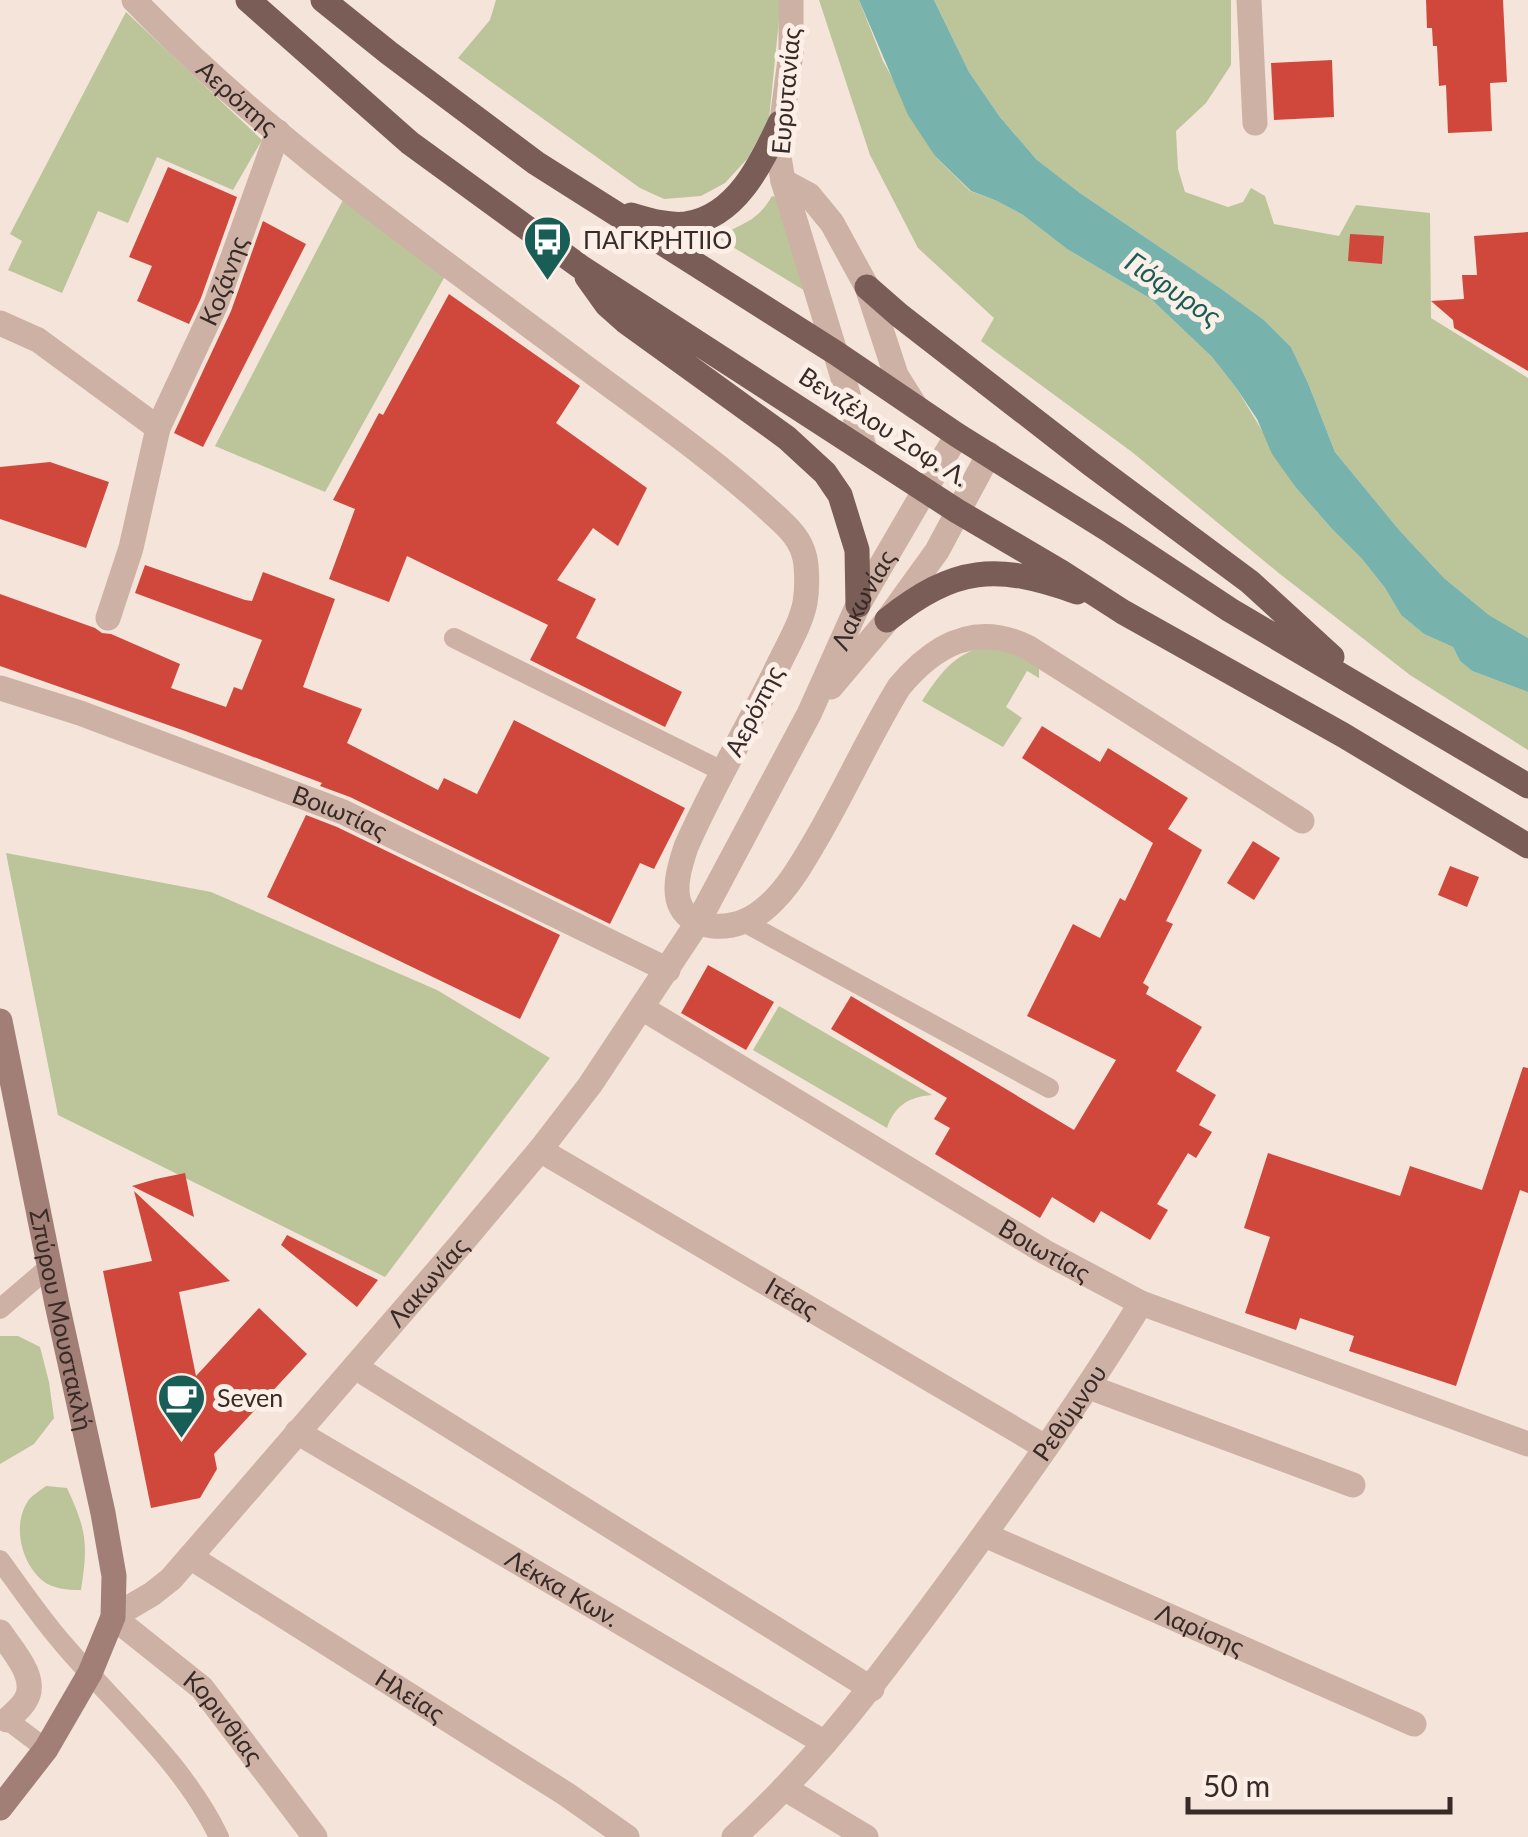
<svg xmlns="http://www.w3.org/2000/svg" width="1528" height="1837" font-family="Lato,sans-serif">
<rect width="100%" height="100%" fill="#f4e4da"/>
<!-- green -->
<path fill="#bcc499" d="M496,0H781L769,119L748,158L725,183L701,196L664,199L640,188L458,58L490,20Z
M819,0H859L883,61L935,156L970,191L997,201L1023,215L1067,249L1151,299L1212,357L1237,389L1297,489L1332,529L1362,559L1385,588L1401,615L1424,634L1453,647L1460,661L1472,671L1528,692V750L1410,675L1280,574L1132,452L981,341L994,318L918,248L870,155Z
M934,0H1231V65L1206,103L1176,131L1178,169L1185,192L1228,207L1243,202L1251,188L1265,196L1274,224L1339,236L1356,205L1430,213L1431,318L1528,378V638L1489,615L1444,578L1400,531L1335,452L1308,383L1291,347L1264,320L1220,288L1080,193L1038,161L1000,117L969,72Z
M126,12L262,140L233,190L157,157L128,223L98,211L62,293L8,270L22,241L10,234Z
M772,196L776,197L807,292L718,238C742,222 756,224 772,196Z
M343,200L445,276L325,492L215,446Z
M987,645L1015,646L1039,669V678L1027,671L1006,707L1022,718L1003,747L922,701C941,672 953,655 987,645Z
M6,853L211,892L437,990L550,1058L385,1277L58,1115Z
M779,1006L932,1095C909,1097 895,1105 887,1128L753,1050Z
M0,1336H18L40,1347L49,1382L54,1418L34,1444L0,1464Z
M46,1486L67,1488C87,1531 88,1544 81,1590C68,1590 53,1589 43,1581C21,1563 12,1525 28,1501C32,1495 40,1491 46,1486Z"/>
<!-- water -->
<path fill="#77b3ac" d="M859,0H934L969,72L1000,117L1037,160L1080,193L1220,288L1264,320L1291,347L1308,383L1335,452L1400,531L1444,578L1489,615L1528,638V692L1472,671L1460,661L1453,647L1424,634L1401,615L1385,588L1362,559L1332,529L1297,489L1272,454L1257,419L1237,389L1212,357L1151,299L1067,249L1023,215L997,201L971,191L935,156L908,115Z"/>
<!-- building -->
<path fill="#d0483c" d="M1426,0H1503L1507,82L1490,83L1492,131L1448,133L1446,85L1439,86L1437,46H1433L1432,28H1427Z
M1332,60L1334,117L1274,120L1271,63Z
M168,167L237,197L201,298L189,324L137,301L152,266L129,257Z
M263,221L306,244L203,447L174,433L231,311Z
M1528,232V371L1454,328L1453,320L1431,301L1464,299L1462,275H1477L1474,236Z
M1350,234L1384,236L1382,264L1348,261Z
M449,294L580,386L556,423L647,488L618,546L593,528L557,580L596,599L576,638L682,692L665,727L530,660L548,625L407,556L389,602L329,579L355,509L333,500L379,413L383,415Z
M50,462L109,482L86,548L0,519V467Z
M145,565L245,600L252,601L263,572L335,599L303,687L362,709L347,743L438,790L444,778L477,794L514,720L685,808L654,869L640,863L610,924L350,797L320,786L322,783L188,732L0,666V594L95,628L102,633L111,634L180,664L171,688L226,707L234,687L242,690L262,640L135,593Z
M1042,726L1100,762L1108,748L1188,798L1168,829L1202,850L1166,921L1173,924L1143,983L1149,987L1146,994L1202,1027L1176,1071L1216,1095L1199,1125L1212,1132L1196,1158L1188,1153L1157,1204L1168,1210L1150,1240L1101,1211L1094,1223L1052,1197L1040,1218L935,1154L950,1128L934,1119L947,1098L831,1029L851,996L1074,1130L1116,1060L1027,1016L1073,924L1100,938L1120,898L1125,901L1153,843L1022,758Z
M306,815L337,827L560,935L520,1019L267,897Z
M1253,841L1280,858L1254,900L1227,883Z
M1450,866L1479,877L1467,907L1438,895Z
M708,965L774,1002L746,1050L681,1013Z
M1523,1067L1528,1068V1193L1520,1190L1456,1386L1349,1351L1354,1336L1300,1318L1296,1330L1245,1313L1270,1237L1244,1228L1268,1153L1400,1196L1410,1166L1482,1190Z
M185,1173L194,1217L132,1186L156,1179Z
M134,1191L230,1281L179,1292L196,1376L259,1308L307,1354L214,1454L217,1469L200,1498L151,1508L103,1271L152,1261Z
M287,1235L378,1280L357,1307L281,1245Z"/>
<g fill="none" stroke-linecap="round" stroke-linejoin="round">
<!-- service -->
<path stroke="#cdb1a5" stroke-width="20" d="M454,638L724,772
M744,922L1049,1088
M0,1309L49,1267
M0,1560C21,1589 41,1619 65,1646C118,1708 183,1762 219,1837
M5,1718L46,1749"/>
<!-- pedestrian -->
<path stroke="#cdb1a5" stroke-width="25" d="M0,1632C12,1650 40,1679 25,1701C21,1708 13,1714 7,1720"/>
<!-- minor -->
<g stroke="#cdb1a5" stroke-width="25">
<path id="s1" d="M134,0C268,139 430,251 585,367C651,416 721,464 781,521C795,534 804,546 806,565C807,577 807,591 805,603C800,627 785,650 775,672C746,731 712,787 686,847C680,865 672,890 681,907C687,919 701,925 713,926C734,928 754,919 769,905C788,888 801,865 814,843C844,792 868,738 899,687C934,645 976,621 1029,648L1302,821"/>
<path d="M791,0V52L778,151L783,181L865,450"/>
<path d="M1249,0L1255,123"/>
<path d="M783,181L809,195L832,223L867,287L896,375L916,407"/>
<path d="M0,323L38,340L158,428"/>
<path id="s2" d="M108,618L131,548L158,428L216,304L278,132"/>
<path id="s3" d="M0,688L80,713L343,812L668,970"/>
<path id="s4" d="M642,1008L1045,1252L1141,1303"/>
<path id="s5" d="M540,1150L1045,1447"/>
<path d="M355,1367L872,1689"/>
<path d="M1089,1387L1353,1485"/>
<path id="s6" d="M297,1432L825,1743"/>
<path id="s7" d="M985,1535L1414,1724"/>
<path id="s8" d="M190,1557L566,1794L627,1837"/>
<path id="s9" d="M113,1617L202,1688L315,1837"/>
<path d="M784,1788L866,1837"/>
<path id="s10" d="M734,1837C816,1763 881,1675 946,1587C1014,1494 1081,1401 1141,1303L1528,1444"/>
</g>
<!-- tertiary -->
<g stroke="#cdb1a5" stroke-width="25">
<path d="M831,687L885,623L937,551L989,454"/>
<path id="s11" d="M113,1617L152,1594L171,1579L460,1245L540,1150L590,1085L698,922L809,714L858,605L957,435"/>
</g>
<!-- secondary -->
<path stroke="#a17f76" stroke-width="25" id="s12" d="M0,1021L57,1304L103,1513L114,1576L113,1617L90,1673L46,1749L0,1808"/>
<!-- primary -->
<path stroke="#7b5d57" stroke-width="25" d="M248,0L410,143L582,268L957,511L1061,572L1123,612L1343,735L1528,846
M323,0L389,53L536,163L836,353L957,435L1112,532L1230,610L1528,786
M631,215C648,220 667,226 686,224C736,217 761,164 780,123
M587,277L607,305L625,321L787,438L825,473L840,495L857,550L858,605
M867,287L899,315L1091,464L1250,582L1332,657
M887,620C955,566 996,563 1077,592"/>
</g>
<!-- icons -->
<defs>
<symbol id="bus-pin" viewBox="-11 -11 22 30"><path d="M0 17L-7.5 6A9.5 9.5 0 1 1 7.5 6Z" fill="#195d57" stroke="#fbefe7"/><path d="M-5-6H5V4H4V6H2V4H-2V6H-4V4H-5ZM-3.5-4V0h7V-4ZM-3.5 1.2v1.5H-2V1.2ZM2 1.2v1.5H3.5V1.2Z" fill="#fff"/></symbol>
<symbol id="cafe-pin" viewBox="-11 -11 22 30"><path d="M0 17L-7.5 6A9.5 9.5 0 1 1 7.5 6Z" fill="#195d57" stroke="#fbefe7"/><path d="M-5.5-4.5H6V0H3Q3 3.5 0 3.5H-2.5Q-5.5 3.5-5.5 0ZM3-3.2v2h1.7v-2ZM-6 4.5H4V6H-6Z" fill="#fff"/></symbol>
</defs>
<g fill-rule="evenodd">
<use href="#bus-pin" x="520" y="212" width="55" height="75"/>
<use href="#cafe-pin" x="154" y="1370" width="55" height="75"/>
</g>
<g text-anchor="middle" stroke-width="10" stroke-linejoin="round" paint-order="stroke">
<!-- street labels -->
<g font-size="25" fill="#382a27" stroke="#fbefe7">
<text transform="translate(786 91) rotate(-85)" y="9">Ευρυτανίας</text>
<text dy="9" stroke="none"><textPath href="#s1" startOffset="142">Αερόπης</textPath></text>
<text dy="9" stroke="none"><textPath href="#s2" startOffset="358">Κοζάνης</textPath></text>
<text transform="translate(884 427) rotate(33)" y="9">Βενιζέλου Σοφ. Λ.</text>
<text dy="9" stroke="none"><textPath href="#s11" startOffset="1275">Λακωνίας</textPath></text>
<text transform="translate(754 711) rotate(-63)" y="9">Αερόπης</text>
<text dy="9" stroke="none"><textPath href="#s3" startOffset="362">Βοιωτίας</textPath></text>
<text dy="9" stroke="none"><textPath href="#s4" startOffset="470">Βοιωτίας</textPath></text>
<text dy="9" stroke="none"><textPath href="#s11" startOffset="462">Λακωνίας</textPath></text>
<text dy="9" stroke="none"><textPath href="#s5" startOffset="292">Ιτέας</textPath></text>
<text dy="9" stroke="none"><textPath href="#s12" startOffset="305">Σπύρου Μουστακλή</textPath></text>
<text dy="9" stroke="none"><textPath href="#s10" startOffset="542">Ρεθύμνου</textPath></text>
<text dy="9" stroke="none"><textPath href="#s6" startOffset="308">Λέκκα Κων.</textPath></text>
<text dy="9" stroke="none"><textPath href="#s7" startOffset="235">Λαρίσης</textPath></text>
<text dy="9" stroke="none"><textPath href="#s8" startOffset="260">Ηλείας</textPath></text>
<text dy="9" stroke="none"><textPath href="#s9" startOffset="150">Κορινθίας</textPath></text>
</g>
<!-- poi labels -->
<g font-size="25" fill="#382a27" stroke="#fbefe7" text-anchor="start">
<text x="583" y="249">ΠΑΓΚΡΗΤΙΙΟ</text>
<text x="217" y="1407">Seven</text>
</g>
<!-- water labels -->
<g font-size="28" font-style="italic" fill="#195d57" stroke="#fbefe7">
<text transform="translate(1173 289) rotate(34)" y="10">Γιόφυρος</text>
</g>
</g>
<!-- scale -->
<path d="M1188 1797v15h262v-15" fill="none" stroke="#382a27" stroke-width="5"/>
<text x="1203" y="1797" font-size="30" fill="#382a27" stroke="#fbefe7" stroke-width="8" paint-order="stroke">50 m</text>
</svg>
